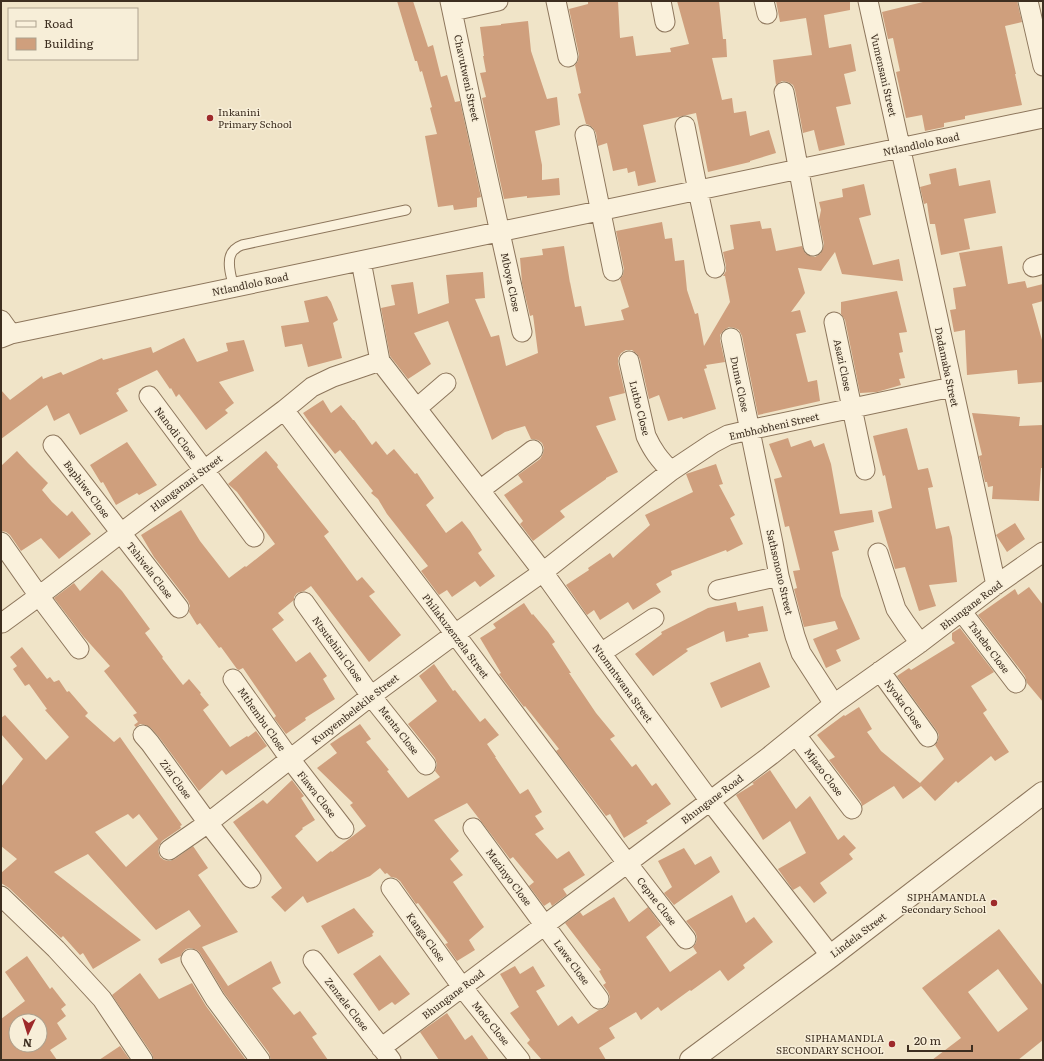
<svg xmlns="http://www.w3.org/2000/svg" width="1044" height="1061" font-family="Literata,serif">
<rect width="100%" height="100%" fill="#f0e4c8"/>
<!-- building -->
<path fill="#cf9f7d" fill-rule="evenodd" d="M397,1H413L428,47L433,45L441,77L447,75L455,102L460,101L481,197L477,198V207L454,210L453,205L438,207L425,136L437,134L430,108L432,107L422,71L420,72L417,61H415Z
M588,1H618L620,38L633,36L636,56L671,52L670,48L689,44L677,1H719L723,39H726L727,57L712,58L722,100L732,98L734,113L746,111L750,136L769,130L776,153L750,161V162L708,172L696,113L643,125L656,182L638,186L635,171L628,173L627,168L613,171L607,143L598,146L596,133L593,128L589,125L586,124L578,94L581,93L575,65L578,61L579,55L569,9L588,4Z
M776,1H850V10L824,15L829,48L851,44L856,71L844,74L851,104L836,107L845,145L819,151L814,130L803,133L795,90L793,85L788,82L782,81L776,85L773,60L812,55L806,18L780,22Z
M927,1H1017L1022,22L1005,26L1016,74H1015L1022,105L965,116V119L944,123V127L925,131L922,115L906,118L896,72L900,71L893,38L888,39L882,12Z
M528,21L531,51L547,99L557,97L560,125L535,131L542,165V180L559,178L560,195L527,198V196L504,199L482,98L486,97L480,73L486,72L483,56H484L480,27L501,25V24Z
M956,168L959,186L990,180L996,213L964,219L970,249L941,255L935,224H930L927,203L924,204L920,187L931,184L929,174Z
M864,184L871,215L859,218L873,265L899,259L903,281L842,274L835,252L821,271L798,268L805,293L791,312L800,310L806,332L796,334L808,382L817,380L820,401L758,415L742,336L739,330L735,328L729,327L724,330L720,335V340L725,362L706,365L707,368L704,369L716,409L683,419L682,417L668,421L659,395L649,399L640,359L637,354L632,350H626L621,353L618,358V363L625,393L609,397L616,420L596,426L618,472L606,478V479L560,511L565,517L533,541L520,524L523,521L504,495L523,482L518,475L540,459L543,454L544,448L542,443L538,440L531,439L525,426L505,432L492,440L448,321L414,333L431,364L408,379L390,356L381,308L395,305L391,285L413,282L418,314L449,303L446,275L483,272L485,298L475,299L491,337L499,335L506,366L538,353L533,315L530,316L522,283L520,258L543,255L542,249L564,246L570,283V282L575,307L581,306L585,326L624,320L621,310L629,307L620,279L623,275L624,269L616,231L662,222L665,239L672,238L675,261L684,260L687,290L695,314L698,313L704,346L730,302L725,276H723L726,271V266L723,252L734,249L730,225L760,221L762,229L771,228L776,251L802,246L805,253L810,256L815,257L820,254L823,249L824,244L819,220L821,210L819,202L843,197L842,189Z
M1002,246L1008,284L1025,281L1027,288L1043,284V301L1032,304L1042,340L1043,357V382L1018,384L1017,370L967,375L965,330L954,332L950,310L956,309L953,288L966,286L959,253Z
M897,291L907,332L899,333L903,352L899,353L905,378L899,379L901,385L877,392L860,393L845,320L841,314V302Z
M327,296L331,302L338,320L333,323L342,358L308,367L302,344L285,347L281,326L309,322L304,301Z
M184,338L197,362L228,351L226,343L244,340L254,371L219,382L234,403L225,410L228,413L206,430L179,394L176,397L171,388L170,389L157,370L118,389L119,391L116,393L128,411L80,435L69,413L54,421L47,405L1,439V390L10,400L42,376L43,379L61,372L63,375L102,358L103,360L151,347L153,353Z
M323,400L331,413L341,405L353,420H354L372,445L376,441L387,455L394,449L415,474L417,473L434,498L426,505L446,533L462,521L470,531L482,550L478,553L495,576L480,587L475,581L452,597L447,590L439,595L421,571L428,566L387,514L378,499L371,493L373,491L340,450L335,454L310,423L303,413Z
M972,413L1020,417L1019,426L1043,425V455L1042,468H1041L1039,501L992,499L993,486L988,487L987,482H985L979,456L982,455Z
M907,428L918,470L928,468L933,487L928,488L936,529L949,526L952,537L957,582L929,585L936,606L919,611L905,567L895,569L878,512L892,508L885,475L883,476L873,436Z
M788,438L791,447L811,440L814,447L824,443L831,464L840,514L872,510L874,522L834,531L839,550L832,552L841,596L860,639L836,650L841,661L826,668L813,639L838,629L835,621L804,627L794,589L797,588L793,571L800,570L789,526L785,527L774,479L782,477L769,444Z
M127,442L157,485L139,495L137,493L116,505L103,482L101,483L90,465Z
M17,451L28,463L48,483L42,490L52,502L67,516L72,511L91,534L59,559L41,538L21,551L10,535L6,532L1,531V466Z
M266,451L278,465L277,467L329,532L324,536L357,581L362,577L375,592L369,596L401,635L369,662L311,586L304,591L297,593L294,597V600L278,613L284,620L272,629L296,662L310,652L327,676L323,679L335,699L305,718L306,720L286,734L274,718L276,716L243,668L239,670L237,669L221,647L219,648L200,623L197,625L189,612L190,606L188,601L154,557L141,535L181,510L200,541L229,578L245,566L246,567L275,544L237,492L228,484Z
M716,464L723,484L719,485L735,515L730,518L743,544L727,552L726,550L671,571L672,575L656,584L661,592L633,610L628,602L600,620L594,610L587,615L566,585L589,570L588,568L610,553L613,558L650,525L645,515L693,492L686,474Z
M1015,523L1025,539L1007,552L996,535Z
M102,570L122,591L150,629L145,633L163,657L162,658L183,685L189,679L201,693L200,694L209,705L203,710L230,747L247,736L248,737L256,731L267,746L226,775L222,770L199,791L159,737L151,728L146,725L140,724L136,727L134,725L138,722L133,715L137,713L104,671L110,666L83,636L54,598L74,583L80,591Z
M1029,587L1043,605V702L1027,683L1025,676L978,615L1015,589L1018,595Z
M736,602L738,611L763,606L768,631L748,634L749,637L726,642L724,631L686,649L688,651L653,676L635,654L662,634L661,632L708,608Z
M524,603L532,615L533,614L548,632L555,642L552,644L571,673H569L596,713L615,736L610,739L632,767L636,764L652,786L656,783L671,804L646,821L648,823L624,838L610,814L606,816L556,751L559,749L525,706L524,707L499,674L501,673L480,638L496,628L493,624Z
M960,628L994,672L971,686L987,710L983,713L1009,752L995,761L991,756L958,783L956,781L935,801L921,786L903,799L894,786L862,806L861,802L829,760L835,757L817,735L844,715L845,716L859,707L872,729L867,732L881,751L920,783L944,759L935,745L938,741L939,735L937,731L897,676L909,668L911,670L955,643L952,640V633Z
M22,647L47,679L50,677L54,682L59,680L67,692L69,691L88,713L85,716L114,742L120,737L182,825L180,826L181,828L162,841L159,846L158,851L160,857L164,860L170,861L175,859L193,846L208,868L198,875L238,932L202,947L228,986L271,961L281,983L272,988L294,1015L300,1011L317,1034L312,1037L328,1060H271L269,1053L224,993L200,953L197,950L191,948L186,949L182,953L181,956L161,964L158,959L201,926L189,910L156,930L88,854L54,872L141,940L93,969L83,953L80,955L63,936L61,938L9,888L1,883V873L17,859L1,846V787L23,759L1,734V718L5,715L46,760L69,737L45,710L47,709L29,684L25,686L13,669L17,666L10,657ZM128,814L133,819L139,814L158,839L126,867L95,832Z
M760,662L770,687L721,708L710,683Z
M434,664L453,691L455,690L480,722L485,718L499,735L487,744L496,757H495L520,794L528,789L542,812L535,816L544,829L535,834L557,859L569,851L585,875L563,889L567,895L552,906L550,902L544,906L529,886L534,882L513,857L510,859L467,803L434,820L459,851L450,859L463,875L453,882L484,927L469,940L475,950L457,961L445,944L448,943L418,903L416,904L400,881L396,878L391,877L387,873L385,874L380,868L370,876L307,903L303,896L285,912L271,897L282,888L233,822L263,800L267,804L292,780L304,796L301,798L315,820L302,828L303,829L295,836L317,862L331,851L332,852L366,826L350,805L353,803L317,768L337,753L330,744L360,724L371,739L366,742L389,770L387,771L408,798L440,777L435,771L436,769L437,764L435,758L408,724L437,701L419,676Z
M770,770L796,809L810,796L838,840L844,835L856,848L849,854L853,859L820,883L827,893L814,903L800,886L793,890L778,869L806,853L790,821L763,840L736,795L754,784L752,783Z
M684,848L695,865L711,856L720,872L674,905L664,893L672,887L658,861Z
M732,895L746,923L754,917L773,942L743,965L745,968L728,981L720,970L691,991L690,990L661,1011L658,1007L641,1020L636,1012L609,1028L615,1038L599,1048L606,1060H542L527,1043L530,1040L510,1013L519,1007L500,974L515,966L520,974L533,966L545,986L536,991L558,1026L572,1016L578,1024L599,1010L605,1008L609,1003L610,997L608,992L603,985L606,983L599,971L601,970L565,923L580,912L583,916L614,897L629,922L648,907L661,925L646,937L670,972L697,953L693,947L696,943L697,937L695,932L686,921Z
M354,908L374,932L372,934L373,936L338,954L321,926Z
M999,929L1043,986V1040L1018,1060H932L961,1038L922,988ZM998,969L1028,1009L998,1032L968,992Z
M380,955L410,994L395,1005L392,1002L379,1011L353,974Z
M27,956L50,989L52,987L66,1005L61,1009L66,1016L57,1023L67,1039L50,1050L57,1060H1V1019L25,1001L5,972ZM16,1021H40V1045H16Z
M140,973L159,999L192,983L206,1006L246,1060H154L152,1054L112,995Z
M447,1013L465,1040L472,1035L489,1060H439L420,1032Z
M120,1046L130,1060H99Z"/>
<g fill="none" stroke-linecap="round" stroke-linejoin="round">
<defs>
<path id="service" d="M234,287C231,277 225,258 234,250C236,248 239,246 242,245L406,210"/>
<path id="minor" d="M450,1L472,106L522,332
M556,1L568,57
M661,1L665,22
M764,1L767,14
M868,1C912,195 953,391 996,585
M1028,1L1043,66
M453,11L498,1
M784,92L813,246
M685,126L698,191L715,268
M585,135L613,271
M361,261L380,361L543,572L601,653L710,801L831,956
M1033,267L1043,264
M1,320L11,334
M834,322L865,470
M1,338L11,334L1043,118
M731,338L773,543L779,576L795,636L801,653L834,704
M629,361L646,436C653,451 659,459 671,471
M149,396L254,537
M417,408L446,383
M284,410L455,634L627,863L686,939
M53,445L179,608
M480,490L533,450
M1,542L39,596L79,649
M878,553L896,609L906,624L920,643
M718,590L779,576
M304,602L371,696L426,765
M962,612L1016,683
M2,623L39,596L121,533L284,410L312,387L333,377L380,361
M601,653L654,618
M880,671L928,737
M233,679L290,759L344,829
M143,735L150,743L208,823L251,878
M796,735L852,809
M473,828L599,999
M169,850L208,823L371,696L455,634L543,572L671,471L713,443L728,435L749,430L952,387
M391,888L462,987L520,1060
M1,896L56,949L102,999L143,1060
M191,959L215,999L260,1060
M313,960L391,1060
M381,1048L710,801L771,755L834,704L920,643L996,585L1043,552"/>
<path id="tertiary" d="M691,1060L831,956L1043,793"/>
</defs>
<!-- service casing -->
<use href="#service" stroke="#8d765c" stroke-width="11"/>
<!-- minor casing -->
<use href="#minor" stroke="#8d765c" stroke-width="21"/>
<!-- tertiary casing -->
<use href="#tertiary" stroke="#8d765c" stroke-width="24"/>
<!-- service -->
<use href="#service" stroke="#faf1dc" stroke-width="9"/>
<!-- minor -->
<use href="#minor" stroke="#faf1dc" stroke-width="19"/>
<!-- tertiary -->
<use href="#tertiary" stroke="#faf1dc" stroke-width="22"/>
</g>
<!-- markers -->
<g fill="#9e2a2b" stroke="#f7eed8" stroke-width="1.5">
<circle cx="210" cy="118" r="4"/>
<circle cx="994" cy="903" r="4"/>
<circle cx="892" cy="1044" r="4"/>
</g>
<g text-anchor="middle" stroke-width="3" stroke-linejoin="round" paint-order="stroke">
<!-- street labels -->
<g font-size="10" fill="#3d2e20" stroke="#f7eed8">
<text transform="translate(884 75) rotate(77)" y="4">Vumensani Street</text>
<text transform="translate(467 78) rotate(78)" y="4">Chavutweni Street</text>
<text transform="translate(921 144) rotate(-12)" y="4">Ntlandlolo Road</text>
<text transform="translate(511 282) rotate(78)" y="4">Mboya Close</text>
<text transform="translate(250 284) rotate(-12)" y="4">Ntlandlolo Road</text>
<text transform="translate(843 365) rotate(78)" y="4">Asazi Close</text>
<text transform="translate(947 367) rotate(78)" y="4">Dadamaba Street</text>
<text transform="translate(740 384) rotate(78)" y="4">Duma Close</text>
<text transform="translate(640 408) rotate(76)" y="4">Lutho Close</text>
<text transform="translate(774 426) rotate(-13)" y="4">Embhobheni Street</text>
<text transform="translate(176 433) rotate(53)" y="4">Nanodi Close</text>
<text transform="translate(186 483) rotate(-37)" y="4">Hlanganani Street</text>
<text transform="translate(87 489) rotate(53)" y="4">Baphiwe Close</text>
<text transform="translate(150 570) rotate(52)" y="4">Tshivela Close</text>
<text transform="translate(780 572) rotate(77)" y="4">Sathsonono Street</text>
<text transform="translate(971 605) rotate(-37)" y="4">Bhungane Road</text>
<text transform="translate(456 636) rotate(53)" y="4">Philakuzenzela Street</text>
<text transform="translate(989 647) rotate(53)" y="4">Tshebe Close</text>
<text transform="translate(338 649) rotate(54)" y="4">Ntsutshini Close</text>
<text transform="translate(623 683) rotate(54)" y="4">Ntomntwana Street</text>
<text transform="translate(904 704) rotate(54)" y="4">Nyoka Close</text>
<text transform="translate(355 709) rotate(-38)" y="4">Kunyembelekile Street</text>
<text transform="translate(262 719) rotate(55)" y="4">Mthembu Close</text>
<text transform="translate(399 730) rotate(52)" y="4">Menta Close</text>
<text transform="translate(824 772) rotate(53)" y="4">Mjazo Close</text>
<text transform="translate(176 779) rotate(54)" y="4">Zizi Close</text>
<text transform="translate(317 794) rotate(52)" y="4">Fiawa Close</text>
<text transform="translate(712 799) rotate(-37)" y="4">Bhungane Road</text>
<text transform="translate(509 877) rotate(53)" y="4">Mazinyo Close</text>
<text transform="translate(657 901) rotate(52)" y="4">Cepne Close</text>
<text transform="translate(858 935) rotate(-37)" y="4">Lindela Street</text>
<text transform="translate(426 937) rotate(54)" y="4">Kanga Close</text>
<text transform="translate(572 962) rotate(54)" y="4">Lawe Close</text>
<text transform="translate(453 994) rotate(-37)" y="4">Bhungane Road</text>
<text transform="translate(347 1004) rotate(52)" y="4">Zenzele Close</text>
<text transform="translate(491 1023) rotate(51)" y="4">Moto Close</text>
</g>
<!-- poi labels -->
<g font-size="10" fill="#3d2e20" stroke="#f7eed8" text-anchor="end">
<text x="218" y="116" text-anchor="start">Inkanini<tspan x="218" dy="12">Primary School</tspan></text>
<text x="986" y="901">SIPHAMANDLA<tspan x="986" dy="12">Secondary School</tspan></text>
<text x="884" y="1042">SIPHAMANDLA<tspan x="884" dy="12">SECONDARY SCHOOL</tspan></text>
</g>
</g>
<!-- border -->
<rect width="1044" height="1061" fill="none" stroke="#3d2e20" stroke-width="4"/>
<!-- legend -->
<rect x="8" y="8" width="130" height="52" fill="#f7eed8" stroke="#ada18e"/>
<rect x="16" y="21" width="20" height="6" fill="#faf1dc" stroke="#ada18e"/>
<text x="44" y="28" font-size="12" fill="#3d2e20">Road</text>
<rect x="16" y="38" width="20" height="12" fill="#cf9f7d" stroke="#ada18e"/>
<text x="44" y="48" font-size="12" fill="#3d2e20">Building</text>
<!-- north arrow -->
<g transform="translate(28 1033) rotate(184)"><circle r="19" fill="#f7eed8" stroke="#ada18e"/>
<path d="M0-3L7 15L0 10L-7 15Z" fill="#9e2a2b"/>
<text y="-6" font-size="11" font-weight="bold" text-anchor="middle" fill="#3d2e20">N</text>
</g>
<!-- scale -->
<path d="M908 1045v6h64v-6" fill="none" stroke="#3d2e20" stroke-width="2"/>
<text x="914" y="1045" font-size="12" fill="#3d2e20" stroke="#f7eed8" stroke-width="3" paint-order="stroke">20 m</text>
</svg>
